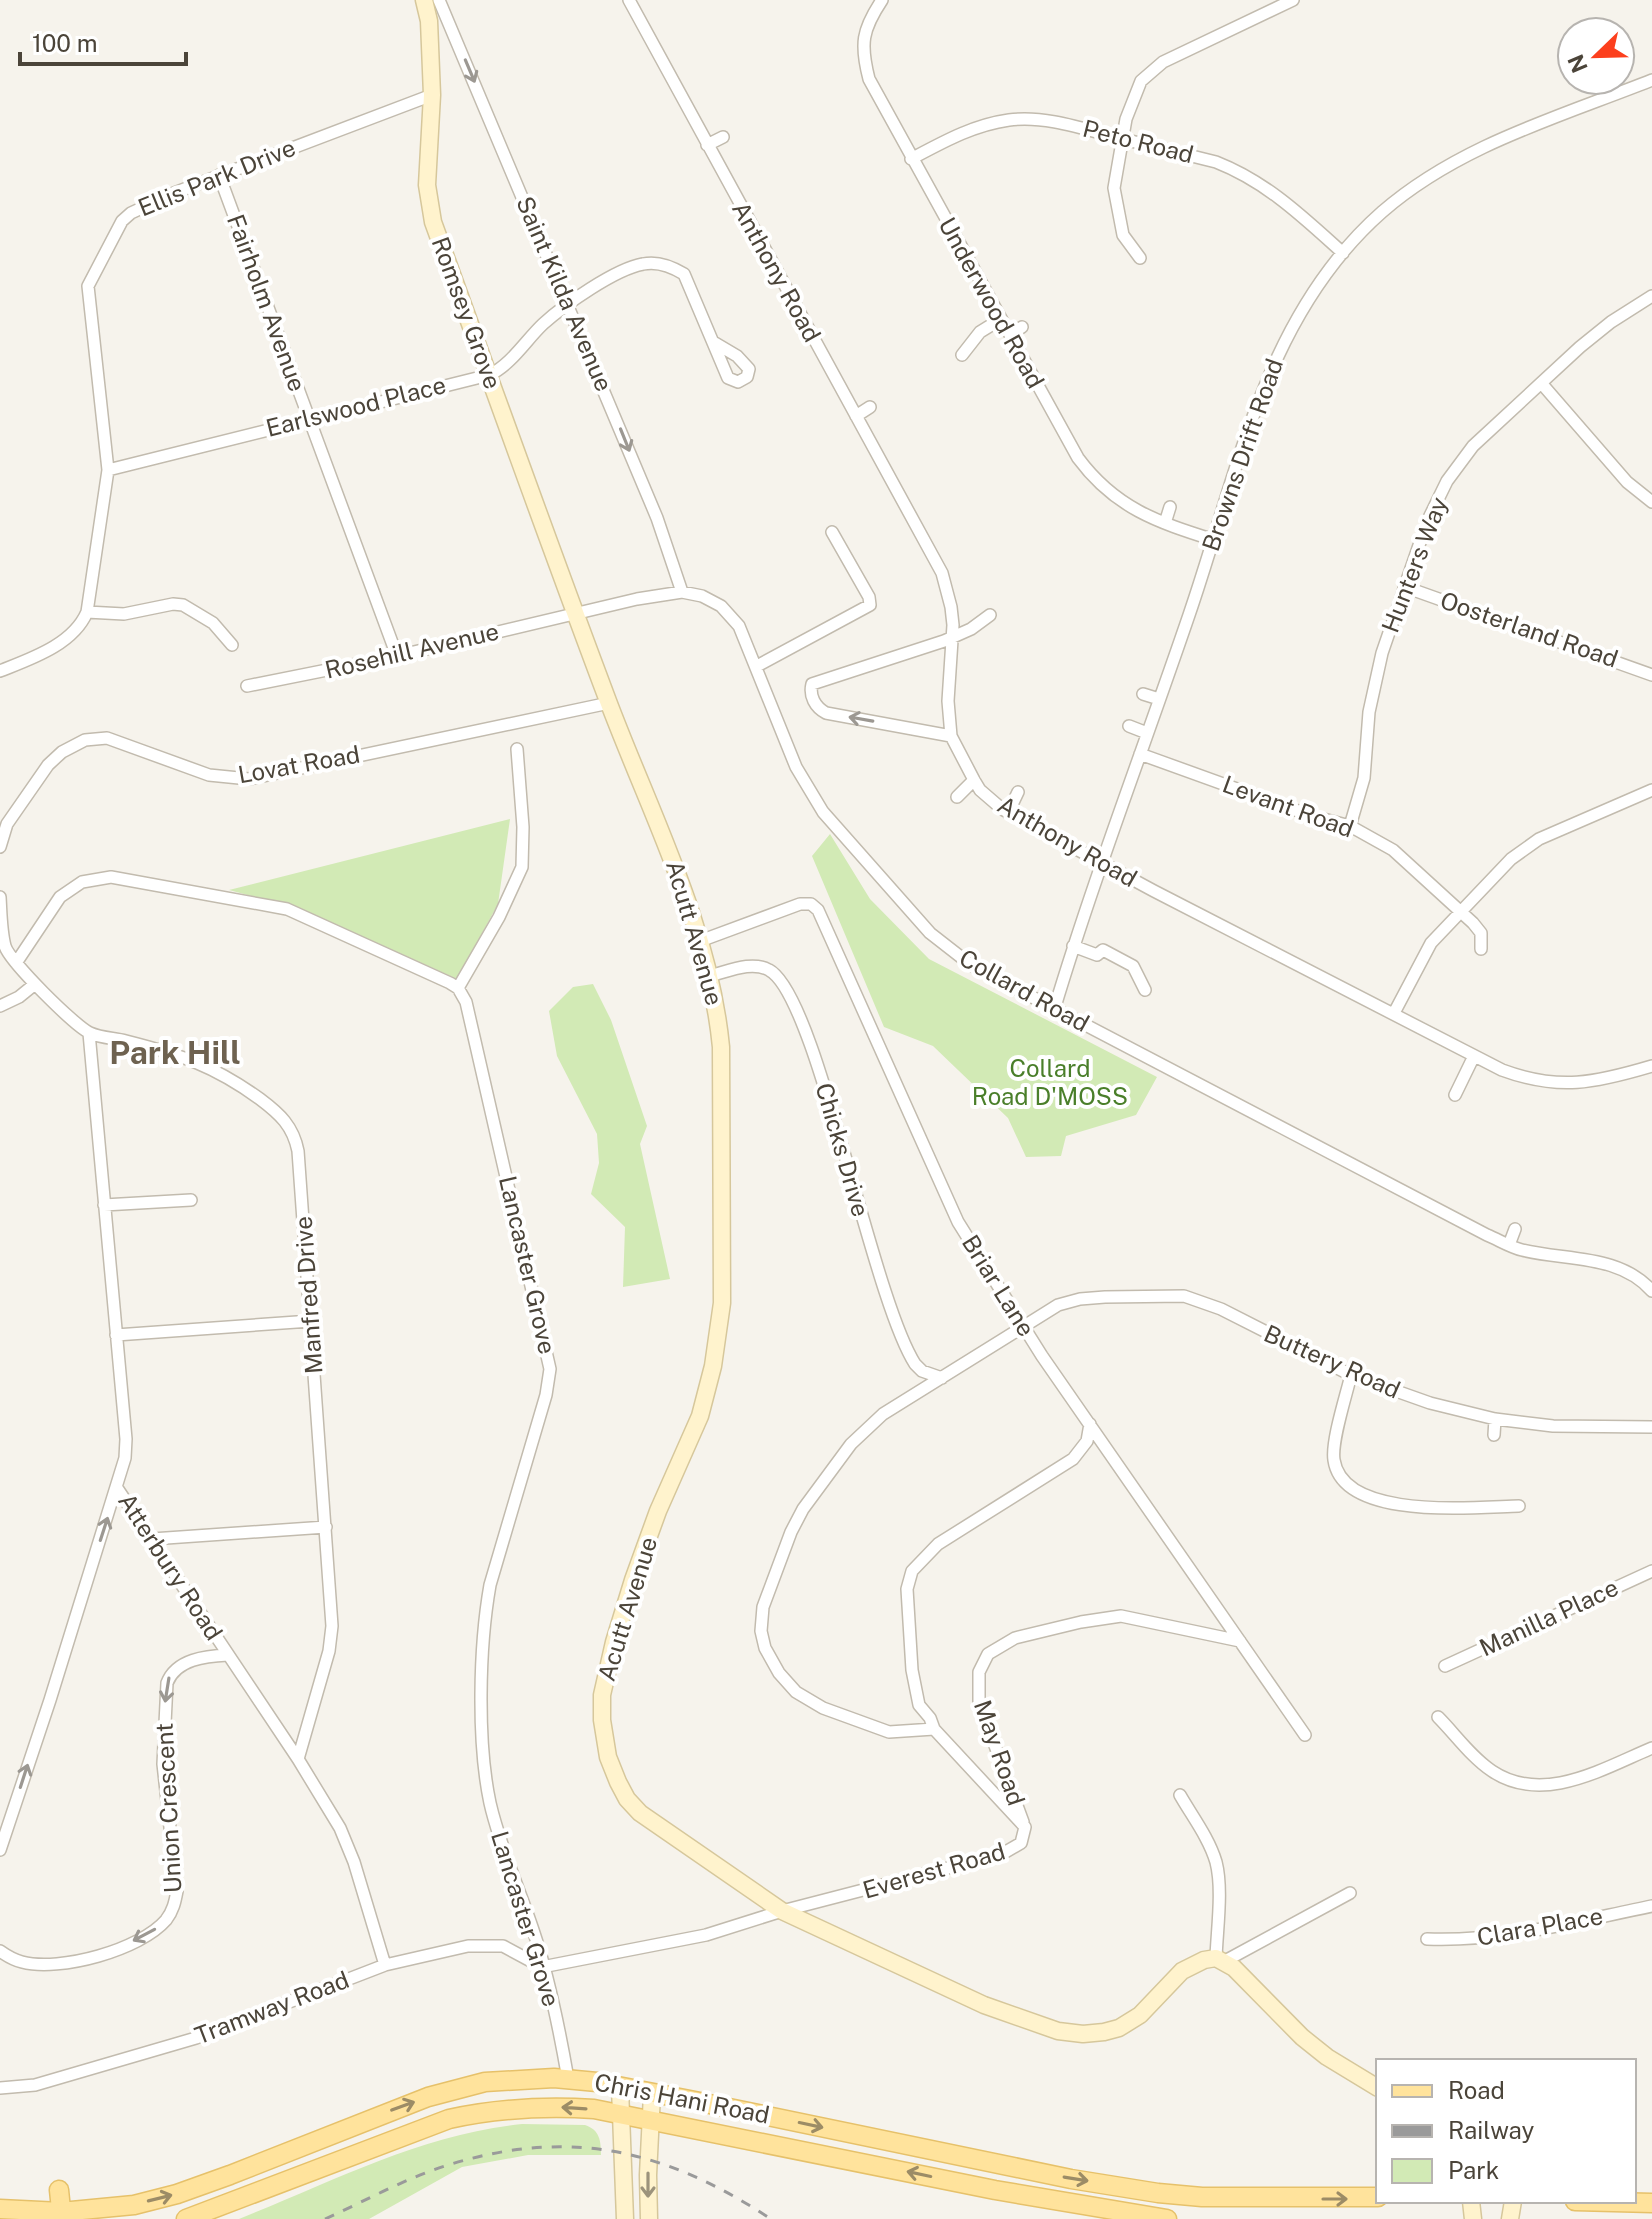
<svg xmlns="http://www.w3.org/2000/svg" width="1652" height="2219" font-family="'Public Sans',sans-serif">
<rect width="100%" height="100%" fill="#f6f3ec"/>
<!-- green -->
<path fill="#d2eab5" d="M510,819L498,904L457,979L301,909L229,890Z
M830,834L870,899L929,959L1157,1077L1136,1115L1066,1136L1061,1156L1026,1157L1008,1118L933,1046L884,1027L812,856Z
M593,984L611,1020L647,1126L640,1144L670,1279L623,1287L625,1227L591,1194L599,1163L597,1134L557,1056L549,1011L573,987Z
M522,2124L585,2125C600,2130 601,2141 601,2155H528L462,2167L369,2219H239C331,2182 422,2134 522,2124Z"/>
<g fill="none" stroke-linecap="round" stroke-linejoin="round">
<defs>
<path id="street" d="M439,0L657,518L682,592
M629,0L942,573L951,607L953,625L948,701L951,736L974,780L980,790L1002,809L1154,891L1502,1070C1559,1091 1595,1083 1652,1066
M882,0C862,30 860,44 869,79L1078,458C1115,508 1157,522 1214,540
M707,145L723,137
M911,159C943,142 973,125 1009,120C1045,115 1084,129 1119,138C1151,146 1184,154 1216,162C1267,182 1303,217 1343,253
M219,175L397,656
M1140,258L1123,235L1114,188L1126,119L1141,81L1163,62L1293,0
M1010,335L1022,327
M962,355L980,332L1001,319
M1542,384L1627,482L1652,502
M856,416L870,407
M108,470L489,375C511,365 526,340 543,324C564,305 615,269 643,264C657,261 671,266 684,274L728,378L738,382L747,377L749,369L737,356L715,343
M1165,523L1170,507
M1405,587L1652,675
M87,612L124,614L173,604L183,605L213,623L232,645
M757,666L870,605L869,597L832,532
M0,671C30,659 73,645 87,612L108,470L88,286L122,221L131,213L174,193L432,95
M247,686L397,656L637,599L682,592L702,596L721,606L739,626L796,767L823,812L930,933L971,965L1487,1235C1499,1240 1510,1247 1522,1250C1567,1261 1619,1254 1652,1291
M1143,694L1159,699
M1129,726L1147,733
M951,736L826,713C815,707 809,696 812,684L944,641L971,629L990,615
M1140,754L1312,816L1350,826L1393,850L1473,923L1481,933V949
M957,797L974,780
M1008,813L1018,792
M1350,826L1364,778L1369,712L1382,653L1427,522L1447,481L1473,446L1580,347L1611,322L1652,296
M0,847L7,824L48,765L62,752L85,740L107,738L209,775L249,779L609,703
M0,897C1,913 1,931 5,946C9,961 76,1027 90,1033C101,1038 114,1038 126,1041C181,1055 213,1065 260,1099C280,1114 293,1126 298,1151L332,1626L329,1651L298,1759
M700,941L800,904H811L818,910L958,1222L1042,1356L1305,1735
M1073,946L1097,955L1103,950L1133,966L1145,990
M16,963L60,897L82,882L111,877L287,909L450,983L458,988L466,1002L550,1369L546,1395L490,1585C479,1647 477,1742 490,1803C500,1847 519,1888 533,1930C548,1974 560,2033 568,2079
M709,976C727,972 751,960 769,970C817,995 871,1295 915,1364L922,1371L942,1378
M458,988L499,917L522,867L523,827L517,749
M0,1006L19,997L35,984
M1054,1010C1094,877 1144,747 1189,615C1238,473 1264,316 1382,212C1459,145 1559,117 1652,80
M1394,1013L1431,943L1511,859L1539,839L1652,790
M1455,1095L1474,1056
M104,1205L191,1200
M1509,1245L1515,1229
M116,1335L311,1321
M1351,1375C1346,1396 1331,1442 1334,1460C1343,1521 1475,1507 1519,1506
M1494,1435L1495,1419
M117,1488L298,1759L340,1828L354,1862L385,1965
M152,1539L326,1527
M1445,1666L1652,1571
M1438,1717C1455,1734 1471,1757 1492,1771C1543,1805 1602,1769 1652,1748
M934,1729L889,1732L823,1708L796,1692L779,1673L765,1648L761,1631L763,1607L791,1532L803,1509L851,1444L883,1414L1058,1305L1080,1299L1105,1297L1184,1296L1221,1309L1351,1375L1430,1403L1495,1419L1553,1426L1652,1427
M1180,1795C1192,1816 1209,1838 1216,1862C1223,1889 1217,1929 1216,1958
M1023,1822L979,1702V1672L988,1654L1015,1638L1081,1622L1121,1616L1240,1641
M0,1850L50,1700L125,1458L126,1439L89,1033
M1427,1939C1503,1942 1578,1921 1652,1906
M0,1951C7,1956 14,1960 22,1962C60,1972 140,1950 166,1920C173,1911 175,1902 177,1891L163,1764L167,1683C176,1659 206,1656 228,1655
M1225,1961L1350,1893
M542,1967L706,1935L782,1911L1002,1854L1021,1843L1025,1827L934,1729L930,1718L919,1705L912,1670L907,1589L912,1571L938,1544L1073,1459L1087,1441L1090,1424
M0,2088L35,2085L196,2038L385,1965L468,1946H503L542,1967"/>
<path id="secondary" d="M424,0L429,21L432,95L427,185L433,222C491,381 548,542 608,701C651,815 709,924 721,1047L722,1303L713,1366L700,1416L658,1511L633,1580L614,1642L602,1695V1720L608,1757L618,1782L627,1799L640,1813L782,1911L984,2005L1058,2031L1083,2034L1104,2032L1119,2028L1140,2015L1182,1971L1204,1960L1216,1958L1234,1968L1302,2037L1327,2057L1378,2088
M620,2088L625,2219
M1471,2201L1473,2219
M649,2219L648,2175L652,2094
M1510,2219L1513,2201"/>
<path id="primary" d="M59,2190L62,2219
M1575,2201L1652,2203
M0,2209L61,2212L134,2205L177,2194L230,2175L428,2097L485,2082L554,2078L597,2082L695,2101L1071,2179L1158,2193L1202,2197H1378
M186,2219L449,2119C498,2108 544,2106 594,2109L995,2190L1167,2219"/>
</defs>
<!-- street casing -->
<use href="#street" stroke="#c2bbae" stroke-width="14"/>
<!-- secondary casing -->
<use href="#secondary" stroke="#d6c79b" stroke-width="19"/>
<!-- primary casing -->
<use href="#primary" stroke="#e6c16a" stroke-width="21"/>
<!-- street -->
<use href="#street" stroke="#fff" stroke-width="11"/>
<!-- secondary -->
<use href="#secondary" stroke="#fff3cd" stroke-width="16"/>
<!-- primary -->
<use href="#primary" stroke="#ffe39c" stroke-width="18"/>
<!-- rail -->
<path stroke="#9a9a9a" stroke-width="3" stroke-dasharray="10 10" stroke-linecap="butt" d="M325,2219C365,2201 406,2178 448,2165C571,2127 666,2150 771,2219"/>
</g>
<!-- one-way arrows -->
<defs><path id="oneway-shaft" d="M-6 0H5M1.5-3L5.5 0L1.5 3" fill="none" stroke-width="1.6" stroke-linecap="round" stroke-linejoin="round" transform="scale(2)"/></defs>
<g stroke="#9c9892">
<use href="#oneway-shaft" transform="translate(470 71) rotate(67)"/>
<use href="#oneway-shaft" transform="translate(625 440) rotate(68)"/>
<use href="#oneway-shaft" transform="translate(861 719) rotate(-170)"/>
<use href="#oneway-shaft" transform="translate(104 1529) rotate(-72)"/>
<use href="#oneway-shaft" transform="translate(167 1690) rotate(99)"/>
<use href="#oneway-shaft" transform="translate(24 1776) rotate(-72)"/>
<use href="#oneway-shaft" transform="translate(144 1935) rotate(152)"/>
</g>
<g stroke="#9c8c66">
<use href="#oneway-shaft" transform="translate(403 2106) rotate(-20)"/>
<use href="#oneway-shaft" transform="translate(574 2108) rotate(-176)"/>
<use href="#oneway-shaft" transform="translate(811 2125) rotate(12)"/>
<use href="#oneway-shaft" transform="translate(919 2174) rotate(-168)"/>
<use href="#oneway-shaft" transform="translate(1076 2179) rotate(9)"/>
<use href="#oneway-shaft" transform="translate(160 2198) rotate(-14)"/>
<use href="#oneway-shaft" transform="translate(1335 2199)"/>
</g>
<use stroke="#9c937c" href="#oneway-shaft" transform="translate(648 2185) rotate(90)"/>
<g text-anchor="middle" stroke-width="8" stroke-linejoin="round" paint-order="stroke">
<!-- street labels -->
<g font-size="24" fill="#4b4439" stroke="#fff">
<text transform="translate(1138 142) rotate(14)" y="8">Peto Road</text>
<text transform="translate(217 178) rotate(-22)" y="8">Ellis Park Drive</text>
<text transform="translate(776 272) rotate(61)" y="8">Anthony Road</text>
<text transform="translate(564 294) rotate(67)" y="8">Saint Kilda Avenue</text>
<text transform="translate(266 303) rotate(70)" y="8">Fairholm Avenue</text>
<text transform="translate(991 303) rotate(61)" y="8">Underwood Road</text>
<text transform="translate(466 313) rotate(70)" y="8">Romsey Grove</text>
<text transform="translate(356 407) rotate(-14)" y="8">Earlswood Place</text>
<text transform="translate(1243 455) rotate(-71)" y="8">Browns Drift Road</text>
<text transform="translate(1415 565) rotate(-69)" y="8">Hunters Way</text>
<text transform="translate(1529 630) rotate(19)" y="8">Oosterland Road</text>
<text transform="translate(412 651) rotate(-13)" y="8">Rosehill Avenue</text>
<text transform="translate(299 765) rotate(-10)" y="8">Lovat Road</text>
<text transform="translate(1288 807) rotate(20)" y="8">Levant Road</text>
<text transform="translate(1067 842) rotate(30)" y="8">Anthony Road</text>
<text transform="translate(694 933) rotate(74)" y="8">Acutt Avenue</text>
<text transform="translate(1024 991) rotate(29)" y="8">Collard Road</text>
<text transform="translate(842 1150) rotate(74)" y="8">Chicks Drive</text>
<text transform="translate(527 1265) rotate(77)" y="8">Lancaster Grove</text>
<text transform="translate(998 1286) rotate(58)" y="8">Briar Lane</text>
<text transform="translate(309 1295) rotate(-94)" y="8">Manfred Drive</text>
<text transform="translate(1332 1362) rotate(24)" y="8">Buttery Road</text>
<text transform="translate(170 1567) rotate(57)" y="8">Atterbury Road</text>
<text transform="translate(628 1609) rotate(-73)" y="8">Acutt Avenue</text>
<text transform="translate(1549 1618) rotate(-25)" y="8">Manilla Place</text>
<text transform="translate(999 1753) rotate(71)" y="8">May Road</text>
<text transform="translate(169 1808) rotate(-93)" y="8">Union Crescent</text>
<text transform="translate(934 1871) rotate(-16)" y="8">Everest Road</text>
<text transform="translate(525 1919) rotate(73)" y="8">Lancaster Grove</text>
<text transform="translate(1540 1927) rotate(-10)" y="8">Clara Place</text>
<text transform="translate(272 2008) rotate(-21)" y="8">Tramway Road</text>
<text transform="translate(682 2099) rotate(11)" y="8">Chris Hani Road</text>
</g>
<!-- park labels -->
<g font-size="24" fill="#4a7f2a" stroke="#fff">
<text x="1050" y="1077">Collard<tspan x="1050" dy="28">Road D'MOSS</tspan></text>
</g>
<!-- district labels -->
<g font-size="32" font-weight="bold" fill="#6e6250" stroke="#fff">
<text x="175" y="1064">Park Hill</text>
</g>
</g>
<!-- legend -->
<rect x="1376" y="2059" width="260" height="144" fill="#ffffff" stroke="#b7b4b0" stroke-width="2"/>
<rect x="1392" y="2085" width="40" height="12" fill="#ffe39c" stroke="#b7b4b0" stroke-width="2"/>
<text x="1448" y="2099" font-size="24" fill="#4b4439">Road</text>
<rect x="1392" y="2125" width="40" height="12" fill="#9a9a9a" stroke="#b7b4b0" stroke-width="2"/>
<text x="1448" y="2139" font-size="24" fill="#4b4439">Railway</text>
<rect x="1392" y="2159" width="40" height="24" fill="#d2eab5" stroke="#b7b4b0" stroke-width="2"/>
<text x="1448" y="2179" font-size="24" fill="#4b4439">Park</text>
<!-- north arrow -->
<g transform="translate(1596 56) rotate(247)"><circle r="38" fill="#ffffff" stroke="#b7b4b0" stroke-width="2"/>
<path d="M0-6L14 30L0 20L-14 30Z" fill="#fc3f1d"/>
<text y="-12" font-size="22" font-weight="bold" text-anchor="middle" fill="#4b4439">N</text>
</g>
<!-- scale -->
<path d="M20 52v12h166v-12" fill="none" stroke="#4b4439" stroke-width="4"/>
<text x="32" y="52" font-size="24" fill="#4b4439" stroke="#ffffff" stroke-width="6" paint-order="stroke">100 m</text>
</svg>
